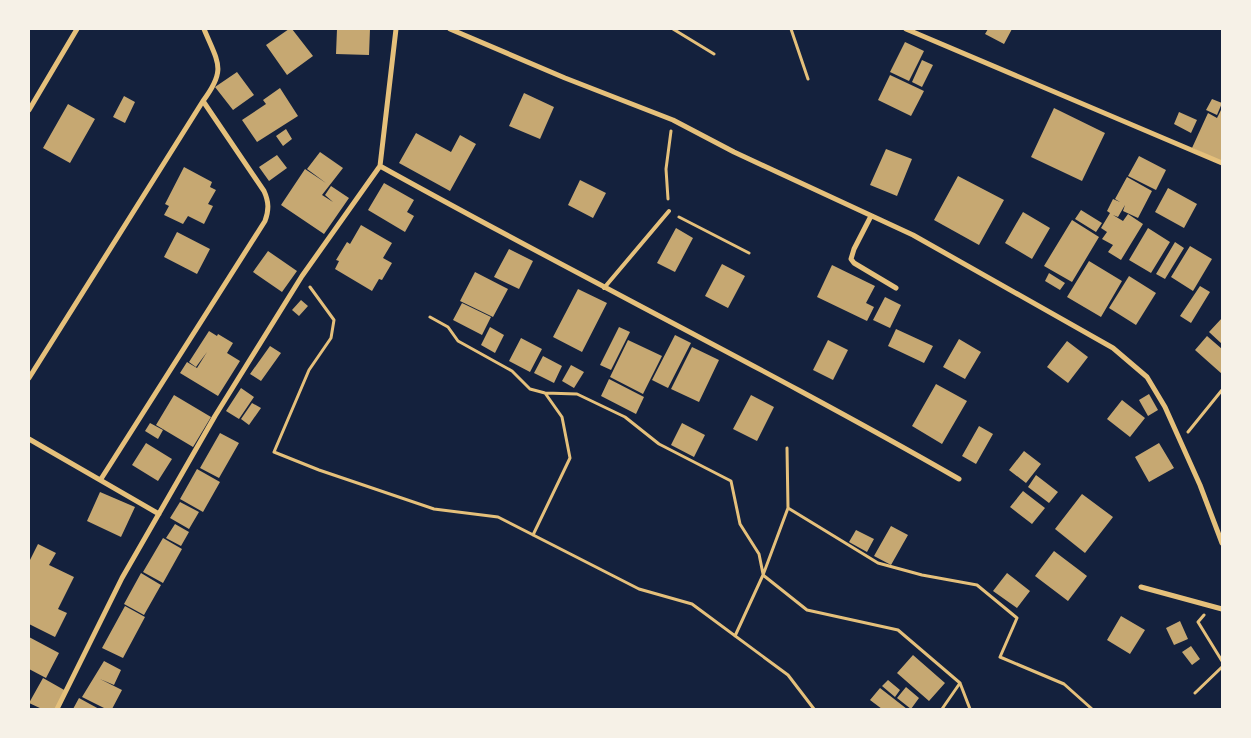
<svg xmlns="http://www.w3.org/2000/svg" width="1251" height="738" font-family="Roboto,sans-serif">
<rect width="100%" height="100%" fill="#14213d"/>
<!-- building -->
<path fill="#c6a872" d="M289,29H292L313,56L287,75L266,45Z
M337,29H370L369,55L336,54Z
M988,29H1012L1004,44L985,34Z
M905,42L924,51L909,81L890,72Z
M922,60L933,65L922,87L912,82Z
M237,72L254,95L233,110L215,87Z
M890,75L924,91L911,116L878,100Z
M280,88L298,116L257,142L242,120L266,104L263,100Z
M524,93L554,107L540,139L509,126Z
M124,96L135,102L125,123L113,117Z
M1212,99L1222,103L1217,115L1206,110Z
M68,104L95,119L70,163L43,148Z
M1054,108L1105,133L1082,181L1031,157Z
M1221,110L1222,111V162L1192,148L1208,113L1217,118Z
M1179,112L1197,120L1191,133L1174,124Z
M286,129L292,139L283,146L276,136Z
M416,133L451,152L460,135L476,144L450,191L399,163Z
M886,149L912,159L897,196L870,185Z
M320,152L343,168L322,195L333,202L325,195L331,186L349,198L324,234L281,205L305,169L326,183L307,169Z
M277,155L287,168L269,181L259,167Z
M1139,156L1166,170L1156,190L1128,176Z
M184,167L212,182L210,187L216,190L208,204L213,206L204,224L188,216L183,224L164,215L169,206L165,204Z
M958,176L1004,200L979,245L934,220Z
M1127,177L1152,191L1138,218L1123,211L1125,205L1118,217L1113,215L1123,221L1128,214L1143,224L1121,260L1108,252L1113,245L1102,239L1107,232L1101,228L1110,213L1107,211L1113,199L1120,202L1115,199Z
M580,180L606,193L593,218L568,205Z
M384,183L414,200L407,212L414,216L405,232L368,210Z
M1168,188L1197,204L1184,228L1155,212Z
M1081,210L1102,223L1096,232L1075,219Z
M1023,212L1050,228L1032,259L1005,243Z
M1072,220L1099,237L1072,282L1044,266Z
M361,225L392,243L383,258L392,263L382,280L379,279L372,291L335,269L339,261L336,260L347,242L350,244Z
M676,228L693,238L675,272L657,263Z
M1148,228L1170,242L1151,273L1129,260Z
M177,232L210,249L197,274L164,257Z
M1175,242L1184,248L1165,279L1156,274Z
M1190,246L1212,259L1193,291L1171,277Z
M509,249L533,261L519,289L494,277Z
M268,251L297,271L282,292L253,272Z
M1089,261L1122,281L1101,317L1067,297Z
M722,264L745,276L728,308L705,296Z
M832,265L875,286L866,303L874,307L867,321L817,297Z
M475,272L508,289L493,317L460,301Z
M1049,273L1065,283L1060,290L1045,281Z
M1129,276L1156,293L1136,325L1109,308Z
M1200,286L1210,292L1191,323L1180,316Z
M578,289L607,303L582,352L553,337Z
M885,297L901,305L890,328L873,320Z
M301,300L308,306L299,316L292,310Z
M462,303L491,317L482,335L453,320Z
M1222,318V344L1209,332Z
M490,327L504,335L495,353L481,345Z
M619,327L630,332L611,370L600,365Z
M896,329L933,346L924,363L888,346Z
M209,331L217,336L218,334L233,343L227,353L240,361L218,396L180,373L187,362L197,368L207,352L196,367L189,362Z
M675,335L691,343L668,388L652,380Z
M1207,336L1222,349V374L1195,350Z
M521,338L542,349L530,372L509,361Z
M959,339L981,352L965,379L943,367Z
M628,340L662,356L643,394L610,377Z
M828,340L848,350L833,380L813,370Z
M1067,341L1088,357L1068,383L1047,367Z
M270,346L281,353L261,381L250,374Z
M692,347L719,360L699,402L671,389Z
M543,356L562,366L554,383L534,373Z
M571,365L584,372L574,388L562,381Z
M609,379L644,397L636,414L601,396Z
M936,384L967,401L942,444L912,426Z
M241,388L254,397L239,419L226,411Z
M1149,394L1158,410L1148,416L1139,400Z
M174,395L211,417L193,447L156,425Z
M751,395L774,407L757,441L733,429Z
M1122,400L1145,418L1130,437L1107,419Z
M252,403L261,408L249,425L241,419Z
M150,423L163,430L158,439L145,431Z
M682,423L705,435L694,457L671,445Z
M979,426L993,434L976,464L962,456Z
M220,433L239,443L219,478L200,468Z
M146,443L172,459L158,481L132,465Z
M1159,443L1174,468L1149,482L1135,457Z
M1024,451L1041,464L1026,483L1009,470Z
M197,469L220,482L203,512L180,499Z
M1036,475L1058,492L1049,503L1028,487Z
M1023,491L1045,508L1032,524L1010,507Z
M100,492L135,507L121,537L87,521Z
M1082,494L1113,517L1085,553L1055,529Z
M180,502L199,512L189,529L170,518Z
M175,524L189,532L181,546L166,538Z
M891,526L908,535L891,565L874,556Z
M856,530L874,539L867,552L849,542Z
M163,538L182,549L163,583L143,572Z
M38,544L56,553L49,565L74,577L58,609L67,613L55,637L29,624V562Z
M1054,551L1087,576L1068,601L1035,576Z
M141,573L161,585L144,615L124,604Z
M1007,573L1030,591L1017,608L993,591Z
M125,606L145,617L123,658L102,648Z
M1121,616L1145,630L1130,654L1107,640Z
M1180,621L1188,639L1174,645L1166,628Z
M29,637L59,653L46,678L29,669Z
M1191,646L1200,659L1192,665L1182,652Z
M913,655L945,683L929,701L897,673Z
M104,661L121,670L114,685L100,679L122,690L112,709H106L82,697Z
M43,678L66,691L56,709H42L29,703Z
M888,680L900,690L895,697L882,686Z
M906,687L919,698L911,709L897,698Z
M880,688L907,709H882L870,700Z
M79,698L99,709H73Z"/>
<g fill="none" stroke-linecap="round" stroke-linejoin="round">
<!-- path -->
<path stroke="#e5c07b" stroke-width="3" d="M673,29L714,54
M791,29L808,79
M668,199L666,169L671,131
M679,217L749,253
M310,287L334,320L331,338L309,370L274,452L319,470L434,509L498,517L639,589L692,604L788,675L814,709
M430,317L448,327L458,341L512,371L530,389L545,393L577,394L625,417L659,444L731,481L740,524L759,554L763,574
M1188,432L1222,390
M787,448L788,508
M533,535L570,458L562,417L545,393
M763,575L788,508L878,563L922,575L977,585L1017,618L1000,657L1064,684L1092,709
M1204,615L1198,622L1222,661
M735,636L763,575L807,610L898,630L960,683
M1195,693L1222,667
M942,709L960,683L970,709"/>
<!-- service -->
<path stroke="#e5c07b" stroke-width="4" d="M604,288L669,211"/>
<!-- minor -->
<path stroke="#e5c07b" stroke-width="5" d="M450,29L565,78L673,120L734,152L913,235L1113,348L1147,377L1165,407L1200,485L1222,543
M906,29L1222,163
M29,110L77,29
M380,166C572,273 769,370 959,479
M871,216L854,249L851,259L854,263L896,288
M29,378L203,101
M29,439L159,514
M101,479L265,221C269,210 269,202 264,191L203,101C227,69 218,63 204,29
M1141,587L1222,609
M57,709L122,578L215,416L302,276L380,166L396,29"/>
</g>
<!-- border -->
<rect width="1251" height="738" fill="none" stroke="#f6f1e7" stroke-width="60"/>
</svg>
